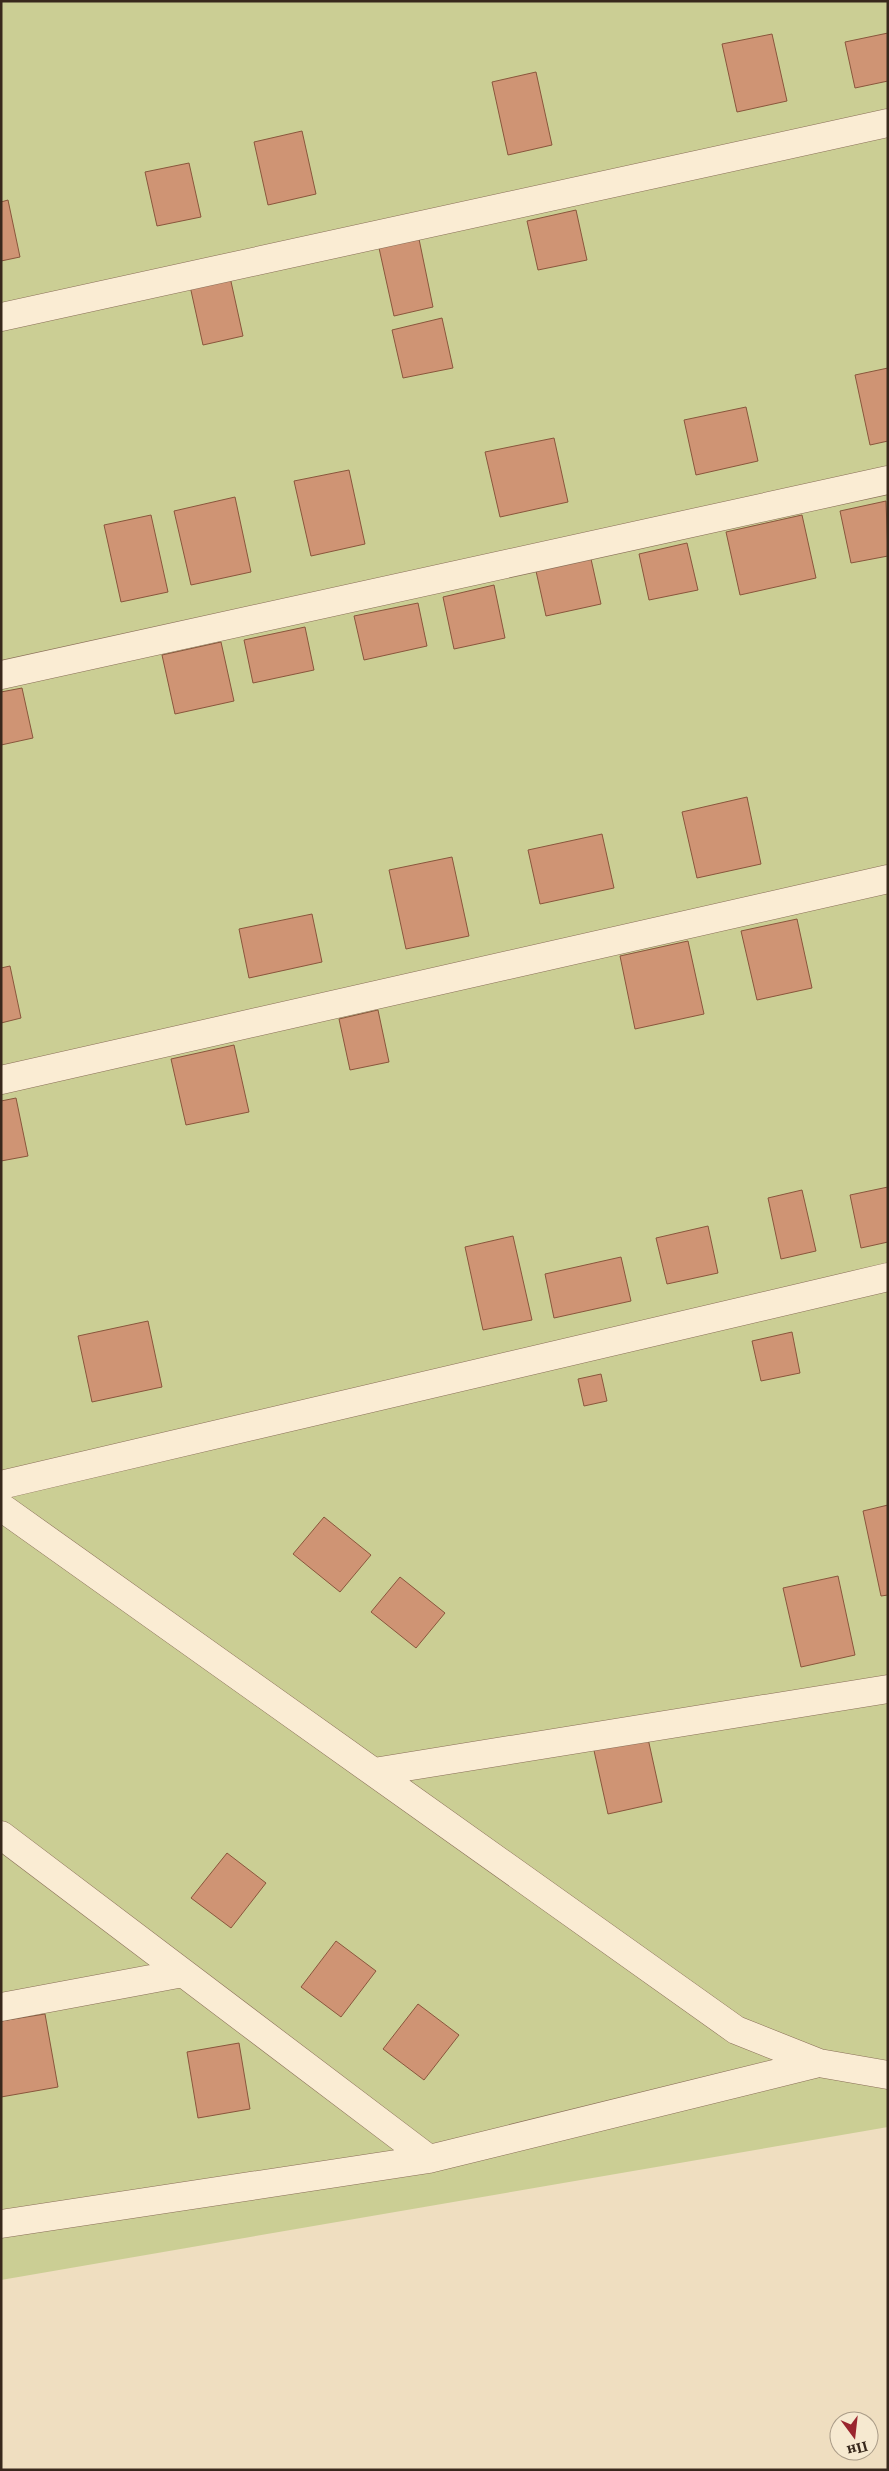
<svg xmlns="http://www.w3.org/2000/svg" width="889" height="2471" font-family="'IBM Plex Serif',serif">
<rect width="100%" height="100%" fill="#efdec0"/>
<!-- green -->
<path fill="#cbce94" d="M1,1H888V2127L1,2280Z"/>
<!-- building -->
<path fill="#cf9474" stroke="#89563c" d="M888,33V81L855,88L845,42Z
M772,34L787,101L737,112L722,44Z
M536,72L552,145L508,155L492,82Z
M302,131L316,194L268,205L254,142Z
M189,163L201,217L157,226L145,172Z
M8,200L20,257L1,261V202Z
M576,210L587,260L538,270L527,221Z
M419,239L433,307L394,316L379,248Z
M230,277L243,336L203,345L190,286Z
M442,318L453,368L403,378L392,330Z
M888,368V441L870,445L855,375Z
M746,407L758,461L696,475L684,420Z
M554,438L568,502L500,517L485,452Z
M349,470L365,544L311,556L294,481Z
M235,497L251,572L191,585L174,511Z
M886,501L888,556L851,563L840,511Z
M151,515L168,592L121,602L104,525Z
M802,515L816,578L740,595L726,532Z
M687,543L698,590L649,600L639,554Z
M591,559L601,604L546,616L536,571Z
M494,585L505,638L454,649L443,597Z
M418,603L427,646L364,660L354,616Z
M305,627L314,670L253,683L244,640Z
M221,642L234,701L175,714L162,655Z
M22,688L33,738L1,745V692Z
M747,797L761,864L697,878L682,812Z
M602,834L614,888L540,904L528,850Z
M452,857L469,936L406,949L389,870Z
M312,914L322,962L249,978L239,929Z
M797,919L812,988L757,1000L741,931Z
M688,941L704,1014L635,1029L620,956Z
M10,966L21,1018L1,1023V968Z
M378,1010L389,1062L350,1070L339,1019Z
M234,1045L249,1112L186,1125L171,1059Z
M16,1098L28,1156L1,1161V1101Z
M888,1187V1242L861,1248L850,1195Z
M802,1190L816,1251L781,1259L768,1198Z
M708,1226L718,1273L667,1284L656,1238Z
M513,1236L532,1320L483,1330L465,1247Z
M621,1257L631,1301L554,1318L545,1274Z
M148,1321L162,1387L92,1402L78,1336Z
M792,1332L800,1373L761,1381L752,1341Z
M601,1374L607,1401L584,1406L578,1379Z
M888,1505V1595L881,1596L863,1511Z
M324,1517L371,1555L340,1592L293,1554Z
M838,1576L855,1655L801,1667L783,1588Z
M400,1577L445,1613L416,1648L371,1612Z
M647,1734L662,1802L608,1814L593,1746Z
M227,1853L266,1883L231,1928L191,1898Z
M336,1941L376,1971L341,2017L301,1987Z
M418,2004L459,2035L424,2080L383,2049Z
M45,2014L58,2087L1,2097V2021Z
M239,2043L250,2109L198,2118L187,2052Z"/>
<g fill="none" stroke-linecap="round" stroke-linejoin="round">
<defs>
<path id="minor" d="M1,317L888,123
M1,675L888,480
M1,1080L888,879
M1,1485L888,1277
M1,1507L736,2030L819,2063L888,2075
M374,1772L888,1689
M1,1835L429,2159
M1,2007L183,1973
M1,2224L429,2159L819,2063"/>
</defs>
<!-- minor casing -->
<use href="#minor" stroke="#896e57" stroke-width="29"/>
<!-- minor -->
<use href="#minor" stroke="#faecd3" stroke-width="28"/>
</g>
<!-- border -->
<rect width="889" height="2471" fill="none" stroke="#38281c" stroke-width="5"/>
<!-- north arrow -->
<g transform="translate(854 2436) rotate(165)"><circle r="24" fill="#f6e9d0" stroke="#aa9c88"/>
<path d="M0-4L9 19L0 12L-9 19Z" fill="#9a252e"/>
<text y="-8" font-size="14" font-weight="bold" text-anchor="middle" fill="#38281c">Пн</text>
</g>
</svg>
